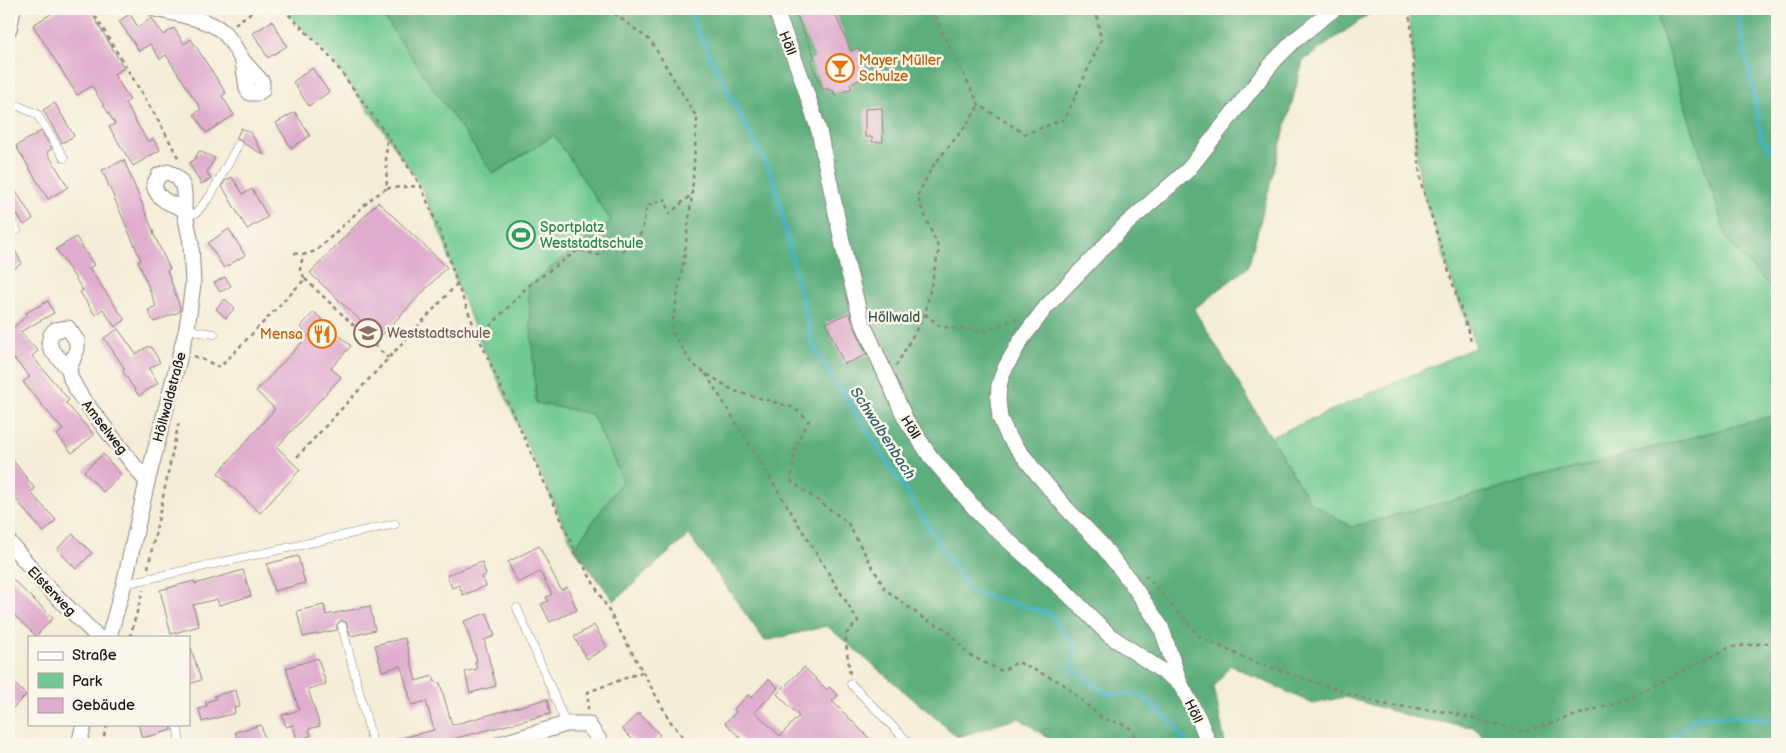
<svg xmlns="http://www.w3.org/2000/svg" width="1786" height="753" font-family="'Balsamiq Sans',sans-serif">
<rect width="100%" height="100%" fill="#fbf7ec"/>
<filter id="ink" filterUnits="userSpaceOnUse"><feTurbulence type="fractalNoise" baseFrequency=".02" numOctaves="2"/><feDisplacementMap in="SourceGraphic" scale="10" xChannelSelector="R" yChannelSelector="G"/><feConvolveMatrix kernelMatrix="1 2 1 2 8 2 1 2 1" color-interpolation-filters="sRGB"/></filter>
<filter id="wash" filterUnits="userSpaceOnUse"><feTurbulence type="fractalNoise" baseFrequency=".0096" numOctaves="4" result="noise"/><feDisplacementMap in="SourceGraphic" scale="20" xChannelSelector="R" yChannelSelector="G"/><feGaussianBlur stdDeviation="1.12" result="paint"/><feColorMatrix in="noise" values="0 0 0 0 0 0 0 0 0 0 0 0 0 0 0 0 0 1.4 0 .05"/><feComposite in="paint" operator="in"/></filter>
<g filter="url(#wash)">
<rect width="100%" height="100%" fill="#f4edd7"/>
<!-- green -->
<path fill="#71ca91" stroke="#467356" d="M283,9H378L494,174L554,135L611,221L528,286L592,414L623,480L574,548L479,338L457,284L445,244L421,186L387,135L328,54Z
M1408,9H1660L1659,23L1728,241L1777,295V415L1351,527L1310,503L1271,437L1476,347C1462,310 1449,273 1437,235C1431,218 1425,201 1421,184C1409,126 1419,66 1408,9Z"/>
<!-- forest -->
<path fill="#5cae7b" stroke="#3c654c" d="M378,9H1376L1303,61L1248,267L1194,309L1310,502L1351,527L1777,415V744H1493L1473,727L1416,718L1344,697L1313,704L1230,665L1214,687L1225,744H1057L1019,718L958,737L827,626L765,641L689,535L614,601L574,548L623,480L592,414L536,403L528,286L611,221L554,135L493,174Z
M1660,9H1777V295L1728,241L1659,23Z"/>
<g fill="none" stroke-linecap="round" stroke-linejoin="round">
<!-- stream -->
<path stroke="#46b4c1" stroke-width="4.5" d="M687,9L713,63L773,177L813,346L970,592L1049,613L1075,646L1071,668L1107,694H1140L1174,725L1187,744
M1737,9L1762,139L1777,159
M1666,744L1698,716L1777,719"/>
</g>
<g id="blocks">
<!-- building -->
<path fill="#e0adce" d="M59,9H89L124,68L114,74L130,100L125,103L148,142L153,139L160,150L133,166L109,127L115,124L92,86L77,95L33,25Z
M794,9H833L851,51L859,48L870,75L850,84L852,88L835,95L833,90L829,91L828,88L823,90L810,60L815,58Z
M130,14L138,27L152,18L163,35L174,28L184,44L191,39L226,93L222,96L234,115L206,133L194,114L201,109L166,55L160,59L150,44L139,51L119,21Z
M272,21L287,46L268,58L253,33Z
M312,68L329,92L309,106L293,82Z
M55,103L74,136L62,143L43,110Z
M882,108L883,142H872V137H865V109Z
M295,112L310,136L291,148L276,123Z
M241,128L251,133L264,155L243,143L241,140L236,139Z
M41,131L52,149L47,152L68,187L48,199L16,146Z
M199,151L215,158L207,172L211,179L201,184L189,163L194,160Z
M124,160L154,233H153L170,269L167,270L180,307L179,312L154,322L148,310L156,306L138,261L141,260L102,170Z
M232,177L243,194L252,189L268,217L247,229L222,186L225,181Z
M9,180L33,219L24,225L9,202Z
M378,202L447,267L379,338L310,273Z
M229,229L245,255L224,268L208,243Z
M76,237L94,265L89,268L125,320L115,327L103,309L95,315L80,292L83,290L56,249Z
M9,241L22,263L9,272Z
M225,277L231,286L220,292L214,283Z
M225,299L235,308L226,318L216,309Z
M48,301L54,313L20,332L38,351L32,356L69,400L66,403L94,435L72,453L57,435L63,430L23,382L30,377L9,353V332L27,315L26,313Z
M314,312L351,346L331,368L341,377L277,447L300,470L260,513L218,473L275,409L256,391L309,335L300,327Z
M849,313L867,355L844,364L826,323Z
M118,329L136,354L147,347H151L160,362L149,369L158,383L139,396L122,370L125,369L104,338Z
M103,454L121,475L103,492L84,471Z
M9,455L35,489L30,492L56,520L44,532L26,512L9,489Z
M73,534L92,553L76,569L57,549Z
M539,546L561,590L567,587L577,610L550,622L541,604L548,601L546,597L552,594L540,572L518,583L508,562Z
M298,556L305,583L274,591L267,564Z
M482,562L486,575L482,577L486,586L463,595L459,585L452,588L447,575Z
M243,570L251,596L219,605L217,599L193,605L199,626L171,634L160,590L194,581L195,584Z
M9,576L53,618L36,636L9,610Z
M324,605L326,615L370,606L375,630L351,636L346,622L341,620L337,624V630L303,637L297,611Z
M487,613L495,636L484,640L496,686L470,693L465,672L477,669L475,662L477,661L464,621Z
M594,625L607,647L587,659L574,637Z
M405,638L416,681L433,676L435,682L440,683L452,725L547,699L550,714L433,744H394L393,740L434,730L426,701L412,705L401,666L382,671L375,645Z
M189,648H191L201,680L189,684Z
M318,658L326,684L308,689L320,726L309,729L311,736L297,740L293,725L286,727L282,715L299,710L286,668Z
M804,667L827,690L829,687L838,695L832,701L875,744H747L725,723L736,712L734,709L748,695L751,698L769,679L778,688L755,712L780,736L799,716L777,694Z
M9,678L26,695L9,712Z
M236,690L240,707L234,708L235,713L202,722L199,709L207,706L206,702L216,699L214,696Z
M639,713L660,735L651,744H637L622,729Z
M138,724H171L172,730L142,738Z
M261,725L266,744H239L235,732Z"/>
</g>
</g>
<g filter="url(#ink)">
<use href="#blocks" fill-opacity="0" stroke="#88847a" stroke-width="1"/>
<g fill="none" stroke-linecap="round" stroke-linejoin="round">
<defs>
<path id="service" d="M9,102L37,114L64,158
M186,216L196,213L211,195L238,145
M9,217L17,230
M187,328L199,332L214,334
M124,584L395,524
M517,608L566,724
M342,626L373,744
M851,684L910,744
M177,724L180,744"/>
<path id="minor" d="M155,9C173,13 208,19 222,31C231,38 237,52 243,61
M775,9L800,73L819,131L847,265L861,319L905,418L930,456L982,517L1068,594L1109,635L1180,683
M9,29L13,9
M243,61L262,82V90L258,93H250L247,89Z
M168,172C185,178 185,192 184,209C170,203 158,201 154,185L159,175Z
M69,369L77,349V341L68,328L55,330L51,335L49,343L52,351L69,369L71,379L81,397L147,482
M9,542L47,587L98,637
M109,637L124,584L147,482L187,328L193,284L191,243L184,209
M79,744L84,724
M500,744L566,724H588L602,744
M1209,744L1199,719L1180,683L1161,627L1130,581L1101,544L1066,508L1035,471L1008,436L1000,418L998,400L999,385L1004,370L1021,340L1046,307L1123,227L1188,170L1274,61L1296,39L1334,9"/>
</defs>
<!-- service casing -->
<use href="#service" stroke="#88847a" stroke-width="9"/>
<!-- minor casing -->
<use href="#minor" stroke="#88847a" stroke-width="17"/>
<!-- path -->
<path stroke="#88847a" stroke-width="2.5" stroke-dasharray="4 4" stroke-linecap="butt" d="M91,9L161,125L180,161
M283,9L328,54L387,135L421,186L445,244L457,284L479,338L574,548L670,721L689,744
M608,9L651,41L697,118L692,194L684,259L671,330L692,364L734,391L792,407L809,420L796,444L791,481L847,522L885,589L924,619L946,629L969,655L1002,671L1018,662L1062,683L1102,718L1128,726L1140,744
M931,9L979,105L1025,134L1065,119L1101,40L1096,9
M1408,9L1411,24L1414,72L1415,121L1421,183L1471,341
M235,24L256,9
M387,188L421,186
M294,253L303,255
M305,279L388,358
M925,314L941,327L986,331L1019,318
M479,338L528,286L578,250L599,255L612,238L622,251C645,237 641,231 647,206L665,199L669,214L692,194
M194,356L220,367L305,279L300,270L303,255L316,251L372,198L387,188L386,158L387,136
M896,366L925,314L939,249L917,197L932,167L968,123L979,105
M706,374L858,621L845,635L850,675
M297,457L457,284
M148,568L179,421
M1145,575L1199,636L1249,660L1381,704L1448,712L1523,732L1627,699L1730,647L1777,642
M130,637L143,590
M588,710V692L642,672
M102,744L107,724"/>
<!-- service -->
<use href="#service" stroke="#fff" stroke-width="8"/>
<!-- minor -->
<use href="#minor" stroke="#fff" stroke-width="15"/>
</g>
</g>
<!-- icons -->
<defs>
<symbol id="bar-ring" viewBox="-11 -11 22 22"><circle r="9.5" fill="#fbf7ec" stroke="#e8710a" stroke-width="1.5"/><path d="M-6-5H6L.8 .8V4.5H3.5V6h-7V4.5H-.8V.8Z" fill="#e8710a"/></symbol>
<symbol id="stadium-ring" viewBox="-11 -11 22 22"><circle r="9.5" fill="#fbf7ec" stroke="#2e9e5b" stroke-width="1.5"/><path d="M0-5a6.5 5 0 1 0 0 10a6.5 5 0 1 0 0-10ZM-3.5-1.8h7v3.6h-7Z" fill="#2e9e5b"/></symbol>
<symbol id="school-ring" viewBox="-11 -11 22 22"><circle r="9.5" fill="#fbf7ec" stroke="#8d6e63" stroke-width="1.5"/><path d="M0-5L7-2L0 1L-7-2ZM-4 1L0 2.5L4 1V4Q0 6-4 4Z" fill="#8d6e63"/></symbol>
<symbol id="restaurant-ring" viewBox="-11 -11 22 22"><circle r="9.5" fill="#fbf7ec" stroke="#e8710a" stroke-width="1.5"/><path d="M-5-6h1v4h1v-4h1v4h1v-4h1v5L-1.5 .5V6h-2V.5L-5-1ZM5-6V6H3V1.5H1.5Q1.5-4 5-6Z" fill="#e8710a"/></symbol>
</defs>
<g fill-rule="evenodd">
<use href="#bar-ring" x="824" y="52" width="32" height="32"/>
<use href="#stadium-ring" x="505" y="219" width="32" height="32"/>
<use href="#school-ring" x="352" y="317" width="32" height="32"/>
<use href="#restaurant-ring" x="306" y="318" width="32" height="32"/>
</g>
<g text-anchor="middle" stroke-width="5" stroke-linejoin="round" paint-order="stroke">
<!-- street labels -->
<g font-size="14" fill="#1c1c1c" stroke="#fbf7ec">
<text transform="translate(788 43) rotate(68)" y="5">Höll</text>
<text transform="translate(169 397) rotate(-75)" y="5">Höllwaldstraße</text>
<text transform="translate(105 427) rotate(52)" y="5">Amselweg</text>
<text transform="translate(911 427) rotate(58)" y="5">Höll</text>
<text transform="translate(52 591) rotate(46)" y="5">Elsterweg</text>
<text transform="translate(1194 711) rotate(64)" y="5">Höll</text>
</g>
<!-- food labels -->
<g font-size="14" fill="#c56008" stroke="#fbf7ec" text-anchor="start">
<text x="859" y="65">Mayer Müller<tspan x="859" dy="16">Schulze</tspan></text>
<text x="303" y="339" text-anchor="end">Mensa</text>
</g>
<!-- leisure labels -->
<g font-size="14" fill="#27864d" stroke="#fbf7ec" text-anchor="start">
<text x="540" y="232">Sportplatz<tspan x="540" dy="16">Weststadtschule</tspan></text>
</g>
<!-- park labels -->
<g font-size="14" fill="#3a5945" stroke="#fbf7ec">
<text x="894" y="322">Höllwald</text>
</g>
<!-- education labels -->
<g font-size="14" fill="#785e54" stroke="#fbf7ec" text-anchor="start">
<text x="387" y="338">Weststadtschule</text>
</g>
<!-- water labels -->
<g font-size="15" font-style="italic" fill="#2f6066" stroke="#fbf7ec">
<text transform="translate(883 433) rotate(57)" y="5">Schwalbenbach</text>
</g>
</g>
<!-- margin -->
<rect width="1786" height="753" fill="none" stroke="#fbf7ec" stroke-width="30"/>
<!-- legend -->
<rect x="28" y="636" width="162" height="90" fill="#fbf7ec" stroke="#a29f99"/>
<rect x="38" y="652" width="25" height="8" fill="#ffffff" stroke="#a29f99"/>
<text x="72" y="660" font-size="15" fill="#1c1c1c">Straße</text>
<rect x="38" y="673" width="25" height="15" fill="#71ca91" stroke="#a29f99"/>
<text x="72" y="686" font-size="15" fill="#1c1c1c">Park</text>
<rect x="38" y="698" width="25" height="15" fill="#e0adce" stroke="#a29f99"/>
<text x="72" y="710" font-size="15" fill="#1c1c1c">Gebäude</text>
</svg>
